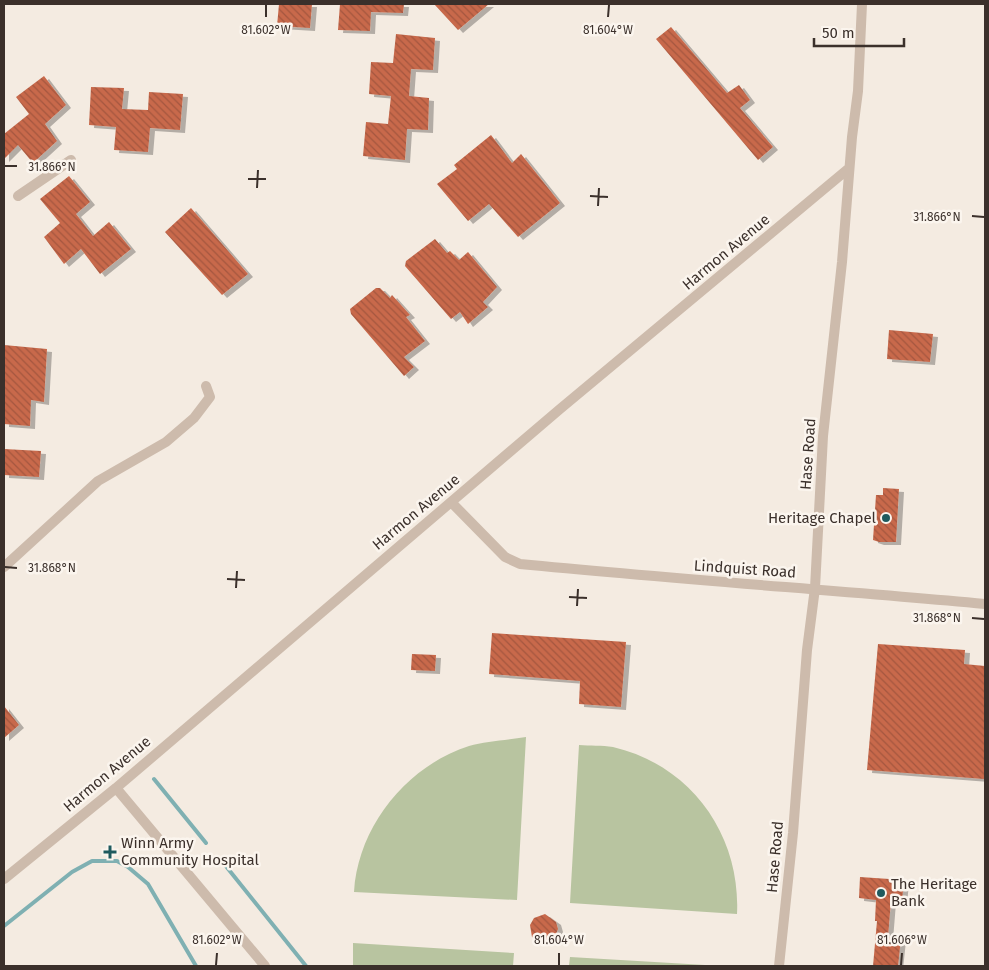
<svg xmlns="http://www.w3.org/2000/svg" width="989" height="970" font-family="'Fira Sans',sans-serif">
<defs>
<pattern id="building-back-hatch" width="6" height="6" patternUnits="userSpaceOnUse" patternTransform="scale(1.25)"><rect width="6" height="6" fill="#c8694b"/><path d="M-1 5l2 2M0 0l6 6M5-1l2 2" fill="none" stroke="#a4573f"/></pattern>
<filter id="shadow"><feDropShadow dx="5" dy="3" stdDeviation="0" flood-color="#0004"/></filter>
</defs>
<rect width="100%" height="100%" fill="#f4ebe1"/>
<!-- garden -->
<path fill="#b8c4a0" d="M526,737L517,900L354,892C358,826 407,766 469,746C486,741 508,740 526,737Z
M579,745C590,746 602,745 613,747C691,765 741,835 737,914L570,903Z
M353,943L514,953L513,966H353Z
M570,957L722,966H569Z"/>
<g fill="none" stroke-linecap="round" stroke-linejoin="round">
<!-- stream -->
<path stroke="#7fb0b2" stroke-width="4" d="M154,779L206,843
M225,865L306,966
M4,926L72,872L92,861H117L128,867L148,884L196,966"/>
</g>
<!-- building -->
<path fill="url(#building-back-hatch)" filter="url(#shadow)" d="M279,4H312L310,28L277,26Z
M340,4H404L403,13L371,12L370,31L338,30Z
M434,4H489L458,30Z
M671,27L727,93L739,85L750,100L740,108L773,147L758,160L656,39Z
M396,34L435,38L433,70L411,69L409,96L429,98L428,130L407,129L405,160L363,156L366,122L388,124L391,96L369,94L371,62L393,63Z
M44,76L66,105L45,124L57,141L33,163L18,145L4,159V134L29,114L16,97Z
M91,87L124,88L122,109L148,110L149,92L183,94L180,130L150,128L148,152L114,150L116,127L89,125Z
M491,135L512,163L521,154L560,203L518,237L489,204L468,221L437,184L457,169L454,165Z
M69,176L90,202L76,214L93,236L109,222L131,249L100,274L81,249L64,264L44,237L60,223L40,199Z
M191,208L248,274L222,295L165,232Z
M435,239L447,253L450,251L459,260L468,252L497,287L483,302L488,307L468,324L460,312L451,319L405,266L406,261Z
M376,288H380L390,298L392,295L410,315L406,317L425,341L404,357L414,367L404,376L351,314L350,309Z
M889,330L933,334L930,362L887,359Z
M4,345L47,349L44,402L31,400L30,426L4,424Z
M4,449L41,451L39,477L4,475Z
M883,488L899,489L896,542H879L873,540L876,495H883Z
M492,633L626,642L621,707L579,704L580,681L489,674Z
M878,644L965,650L964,664L985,666L984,779L867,770Z
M412,654L436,655L435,671L411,670Z
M4,706L19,725L4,738Z
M860,877L904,880L902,901L891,900L888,937L901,938L898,966H873L877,921H875L876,900L859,898Z
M545,914L556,922L558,929L554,939L543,943L532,937L530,925L534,918Z"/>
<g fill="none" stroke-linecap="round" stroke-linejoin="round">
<!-- minor -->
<path stroke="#cdbbac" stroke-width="10" d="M18,196L71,160
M451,502L505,557L520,564C675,579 830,590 985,604
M4,567L98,481L166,442L194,418L210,397L206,386
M116,788L265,966
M4,879L116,788L560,409L848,169
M779,966L793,833L807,650L815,588L823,436L842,262L852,137L858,91L862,4"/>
</g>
<!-- ticks -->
<path fill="none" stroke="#3b302b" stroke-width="2" d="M266,17V5M608,17L609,5M5,166H17M248,179H266M257,188L258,170M590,196L608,197M598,206L599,188M972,216L984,217M5,567L17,568M227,579L245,580M236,588L237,571M569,597L587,598M577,606L578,589M972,618L984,619M216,965L217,953M559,965V953M901,965L902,953"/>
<!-- markers -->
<g fill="#1f5a5e" stroke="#fbf5ee" stroke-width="2">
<circle cx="886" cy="518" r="5"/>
<path d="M107.5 844.5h5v5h5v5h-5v5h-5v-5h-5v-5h5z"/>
<circle cx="881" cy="893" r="5"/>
</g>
<g text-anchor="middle" stroke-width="5" stroke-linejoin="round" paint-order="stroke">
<!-- street labels -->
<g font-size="15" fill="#3b302b" stroke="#fbf5ee">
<text transform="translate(726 252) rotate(-40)" y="5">Harmon Avenue</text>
<text transform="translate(808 454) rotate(-86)" y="5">Hase Road</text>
<text transform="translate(416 512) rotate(-40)" y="5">Harmon Avenue</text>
<text transform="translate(745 569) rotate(4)" y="5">Lindquist Road</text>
<text transform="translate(107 774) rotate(-40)" y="5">Harmon Avenue</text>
<text transform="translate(775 857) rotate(-85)" y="5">Hase Road</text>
</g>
<!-- poi labels -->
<g font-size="15" fill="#3b302b" stroke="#fbf5ee" text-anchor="start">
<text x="876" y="523" text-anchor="end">Heritage Chapel</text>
<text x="121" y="848">Winn Army<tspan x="121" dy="17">Community Hospital</tspan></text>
<text x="891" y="889">The Heritage<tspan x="891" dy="17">Bank</tspan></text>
</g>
</g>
<g font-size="12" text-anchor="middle" fill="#3b302b" stroke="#fbf5ee" stroke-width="5" stroke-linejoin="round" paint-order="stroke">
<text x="266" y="34">81.602°W</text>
<text x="608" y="34">81.604°W</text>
<text x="52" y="171">31.866°N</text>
<text x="937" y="221">31.866°N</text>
<text x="52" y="572">31.868°N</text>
<text x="937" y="622">31.868°N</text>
<text x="217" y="944">81.602°W</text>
<text x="559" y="944">81.604°W</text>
<text x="902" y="944">81.606°W</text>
</g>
<!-- border -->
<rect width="989" height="970" fill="none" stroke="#3b302b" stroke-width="10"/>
<!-- scale -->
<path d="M814 38v8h90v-8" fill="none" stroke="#3b302b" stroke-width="2.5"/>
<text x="822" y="38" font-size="15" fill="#3b302b" stroke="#fbf5ee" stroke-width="4" paint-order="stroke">50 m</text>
</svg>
